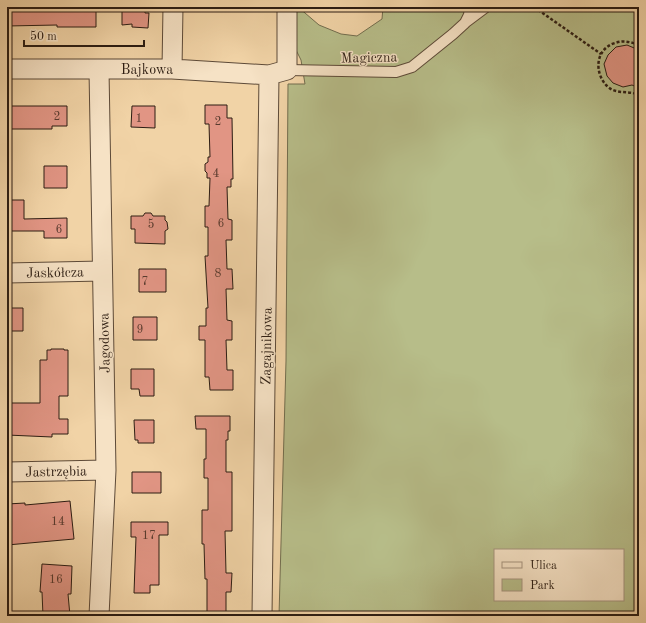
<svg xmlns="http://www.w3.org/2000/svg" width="646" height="623" font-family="'Old Standard TT',serif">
<rect width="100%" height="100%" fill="#f1d3a6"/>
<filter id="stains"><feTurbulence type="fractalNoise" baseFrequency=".005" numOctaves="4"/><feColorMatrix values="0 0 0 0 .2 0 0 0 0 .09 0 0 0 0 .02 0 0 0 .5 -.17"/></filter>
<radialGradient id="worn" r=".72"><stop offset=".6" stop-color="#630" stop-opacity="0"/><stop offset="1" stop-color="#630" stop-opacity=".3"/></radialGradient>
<!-- green -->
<path fill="#b7bd89" stroke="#726d4e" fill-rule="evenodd" d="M295,7H298L319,25L341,34L357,36L382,19L383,7H639V616H279L286,361L288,84H305L301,60L296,50ZM495,550H623V600H495Z"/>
<!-- building -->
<path fill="#e19584" stroke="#2c1d13" d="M15,7H96V27H57V25L7,26V9H15Z
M122,7H145V13H149L148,28L132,27V24L122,25Z
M627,45L639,50V88L632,85L623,87L613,83L607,76L604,64L608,55L616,47Z
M205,105H227V118H232L233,179H231V187H227L228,219L232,220V240H226L227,269H232L233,289H226L227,320L232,321V340H226L227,370H233V390H210L209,377H205V340H199V326H206V308H208L205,256H208V227H205V206H209L210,178H207V173L205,171V164L208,162V157H210L209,124H205Z
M10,106H67V126H52V129H7V109H10Z
M132,106H155V128L131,127Z
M44,166H67V188H44Z
M7,200H24V219L67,218V238H44V231H7Z
M145,213H151L153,216H165V220L167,222L168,229L165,231V244L135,243V229H131V216H143Z
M139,269H166V292H139Z
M7,308H23V331H7Z
M133,317H157V340H133Z
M51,349H64V350H68V396H59V419H68V434H52V437L7,435V403H40V360H47V350H51Z
M131,369H154V396H140L139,389H131Z
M195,416H230V431H228V440H226V472H232V531H225L226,573H232L231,592H226V616H207V579H205L204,544H202V510H208V478H204V459H206V429H196Z
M134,420H154V443H138V440H135Z
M132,472H161V493H132Z
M70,501L74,539L7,545V504L25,503V505Z
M131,522H168V535H159V585H150V593H134L136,537H131Z
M42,564L72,566L71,594H68L70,616H43L42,592H40Z"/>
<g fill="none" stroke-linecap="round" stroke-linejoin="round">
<defs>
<path id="lane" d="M466,22L486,7
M287,70L396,72L412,67L453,34L465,23L469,15L470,7"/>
<path id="street" d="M7,69H172L269,75L287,70V7
M172,69L173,7
M7,273L102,271
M7,472L106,470
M99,616L106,470L99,70
M262,616L269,75"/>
</defs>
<!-- lane casing -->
<use href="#lane" stroke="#5d4a38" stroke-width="12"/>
<!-- street casing -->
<use href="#street" stroke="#5d4a38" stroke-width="21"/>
<!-- path -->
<path stroke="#2c1d13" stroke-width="2.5" stroke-dasharray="3 2" stroke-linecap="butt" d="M534,7L601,54
M639,45C631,42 623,40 615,43C595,49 594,73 607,86C616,95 628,90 639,95"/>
<!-- lane -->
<use href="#lane" stroke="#f6e2c5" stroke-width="10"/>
<!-- street -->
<use href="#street" stroke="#f6e2c5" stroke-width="19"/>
</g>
<g text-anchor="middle" stroke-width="3" stroke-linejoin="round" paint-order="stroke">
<!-- number labels -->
<g font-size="12" fill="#593b2f">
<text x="57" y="120">2</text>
<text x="139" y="122">1</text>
<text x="218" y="125">2</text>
<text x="216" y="177">4</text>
<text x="221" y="227">6</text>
<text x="151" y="228">5</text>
<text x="59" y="233">6</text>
<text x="218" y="277">8</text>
<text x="145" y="285">7</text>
<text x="140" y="333">9</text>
<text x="58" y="525">14</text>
<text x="149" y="539">17</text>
<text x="56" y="583">16</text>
</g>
<!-- street labels -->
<g font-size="14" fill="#2c1d13" stroke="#f6e2c5">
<text transform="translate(369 57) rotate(-1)" y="5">Magiczna</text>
<text x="147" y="74">Bajkowa</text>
<text transform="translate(55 272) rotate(-1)" y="5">Jaskółcza</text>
<text transform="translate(104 343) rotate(-91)" y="5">Jagodowa</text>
<text transform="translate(266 346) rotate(-89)" y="5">Zagajnikowa</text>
<text transform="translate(56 471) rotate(-1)" y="5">Jastrzębia</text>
</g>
</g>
<!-- margin -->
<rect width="646" height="623" fill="none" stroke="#f1d3a6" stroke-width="24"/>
<rect x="8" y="8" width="630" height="607" fill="none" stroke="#2c1d13" stroke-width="2"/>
<rect x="12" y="12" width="622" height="599" fill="none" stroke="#2c1d13"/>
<!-- legend -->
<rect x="494" y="549" width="130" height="52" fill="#f6e2c5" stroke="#a5937e"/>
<rect x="502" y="562" width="20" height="6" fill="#f6e2c5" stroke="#a5937e"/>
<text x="530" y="569" font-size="12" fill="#2c1d13">Ulica</text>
<rect x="502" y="579" width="20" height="12" fill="#b7bd89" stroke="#a5937e"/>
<text x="530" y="589" font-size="12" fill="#2c1d13">Park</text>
<!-- scale -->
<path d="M24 40v6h120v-6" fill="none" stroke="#2c1d13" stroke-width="2"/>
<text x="30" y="40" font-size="12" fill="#2c1d13" stroke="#f6e2c5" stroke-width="3" paint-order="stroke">50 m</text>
<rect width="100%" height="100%" filter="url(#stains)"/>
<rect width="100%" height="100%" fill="url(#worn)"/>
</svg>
